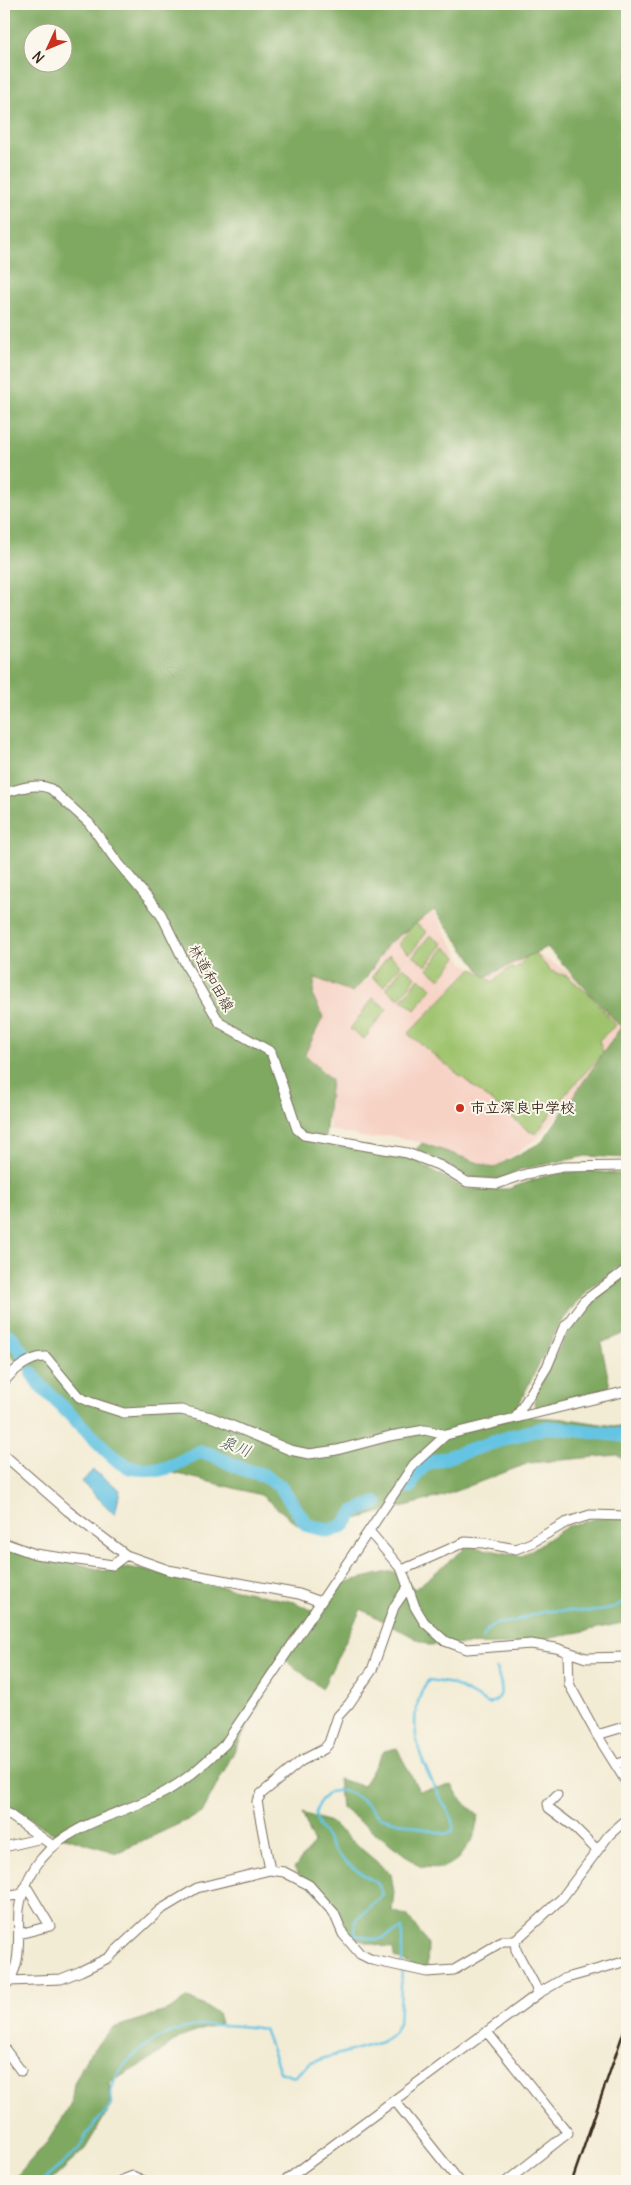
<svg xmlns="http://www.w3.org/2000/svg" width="631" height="2185" font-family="Delius,'Klee One',sans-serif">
<rect width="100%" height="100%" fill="#fbf7ec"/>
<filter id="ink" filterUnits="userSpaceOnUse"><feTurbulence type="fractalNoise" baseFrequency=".02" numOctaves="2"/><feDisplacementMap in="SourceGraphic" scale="10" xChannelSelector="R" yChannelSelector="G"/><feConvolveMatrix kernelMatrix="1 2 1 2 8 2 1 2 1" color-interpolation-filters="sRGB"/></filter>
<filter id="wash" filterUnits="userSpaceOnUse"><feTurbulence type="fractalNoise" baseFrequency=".0096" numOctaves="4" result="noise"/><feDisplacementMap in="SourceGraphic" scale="20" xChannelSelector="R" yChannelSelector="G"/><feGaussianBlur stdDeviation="1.12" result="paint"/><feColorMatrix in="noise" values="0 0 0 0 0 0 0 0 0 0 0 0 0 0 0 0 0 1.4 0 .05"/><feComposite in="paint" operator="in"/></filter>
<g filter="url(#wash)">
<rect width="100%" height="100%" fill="#f3ecd5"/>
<!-- built -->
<path fill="#f6d2c4" d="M433,911L463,962L472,968L492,971L533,951L568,972L621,1027L596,1072L537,1139L494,1167L473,1163L434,1146L388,1135L372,1139L330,1130L328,1112L331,1080L305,1054L323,1017L313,996L316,978L352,992L368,980L388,944Z"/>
<!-- green -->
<path fill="#9fc36d" stroke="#6d7646" d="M415,923L427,932L410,954L398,944Z
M430,935L443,944L426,966L413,956Z
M445,947L457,957L440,979L428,969Z
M533,951L551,971L567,976L589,994L616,1025L599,1040L603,1053L564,1096L536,1134L529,1131L408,1034L472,968L493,982L509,968L515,969Z
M389,955L401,965L384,986L372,977Z
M403,967L416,977L399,999L386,989Z
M419,978L432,988L415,1010L402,1000Z
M373,998L387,1009L364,1039L350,1029Z"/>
<!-- forest -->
<path fill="#7fa960" stroke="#5d6a3f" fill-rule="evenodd" d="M4,4H627V1158L586,1156L518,1170L501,1179L472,1178L416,1149L422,1143L493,1168L542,1142L621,1027L547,947L485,977L434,910L388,944L365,980L352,992L315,978L313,996L323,1017L305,1054L331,1080L325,1138L404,1154L465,1189H508L545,1176L583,1170L627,1175V1261L587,1290L558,1326L518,1406L531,1417L568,1419L627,1428V1462L617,1455L529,1463L443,1496L307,1532L261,1495L126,1461L4,1350ZM32,32H62V62H32Z
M627,1274V1332L601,1343L610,1387L536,1408L534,1403L535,1394L572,1324L589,1301Z
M627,1518V1622L523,1644L428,1645L361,1609L322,1689L283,1658L202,1813L117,1853L52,1833L8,1805H4V1542L104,1571L128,1567L294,1602L320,1614L341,1583L393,1571L415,1589L468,1546L522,1556L568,1526L595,1519Z
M397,1748L419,1791L452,1785L462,1801L479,1815L473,1839L457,1860L442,1868L421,1867L341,1807L338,1779L363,1786L384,1751Z
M302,1813L330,1822L391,1874L394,1892L392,1911L408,1916L428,1944L427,1972L394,1957L393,1949L348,1937L334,1913L294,1868L314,1843Z
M189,1998L218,2013L221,2023L179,2038L151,2059L109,2083L111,2106L85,2149L51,2181H4V2177L13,2180L48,2141L71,2104L74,2084L87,2057L102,2039L113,2028L169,2010Z"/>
<!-- water -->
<path fill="#65c4e3" stroke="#507780" d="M93,1470L120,1490L115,1515L82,1482Z"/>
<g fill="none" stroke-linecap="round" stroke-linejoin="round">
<!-- stream -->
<path stroke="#65c4e3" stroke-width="2.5" d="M483,1638C491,1619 498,1625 514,1621C525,1618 537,1612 548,1611C574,1609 607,1618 627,1599
M402,1963V1929L378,1940L355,1935V1921L383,1894L377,1883L355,1869L339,1856L333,1849L318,1824L315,1814L321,1800L330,1792L344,1790L361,1799L379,1817L444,1834L453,1831V1820C433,1784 403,1739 420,1696C422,1690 425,1684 429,1680L453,1684L489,1704C507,1697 502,1685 496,1669
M43,2181L78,2150L87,2134L112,2104C112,2098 110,2090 112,2085C123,2060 150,2039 175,2031C201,2022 238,2025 264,2029L280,2072L294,2077L311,2062L382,2042L393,2033L399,2024L402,1969"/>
<!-- river -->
<path stroke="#65c4e3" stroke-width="14" d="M4,1333L12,1338L25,1357
M32,1373L40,1385L107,1451L118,1461L131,1468L158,1470L170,1467L199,1452L210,1454L240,1468L263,1475L280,1486L307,1525L330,1531L344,1525L355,1511L376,1503
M410,1487L416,1474L426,1464L513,1436L548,1427L627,1436"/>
</g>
</g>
<g filter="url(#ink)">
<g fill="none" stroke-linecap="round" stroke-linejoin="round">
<defs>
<path id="minor" d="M4,793C19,789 36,782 51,789L89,823L115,859L161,914L187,967L220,1023L271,1052L297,1129L304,1135L407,1153L441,1166L467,1182L497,1184L526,1174L563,1167L627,1166
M4,1382C12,1371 31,1356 46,1357L79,1397L90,1402L124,1413L181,1410L211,1417L290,1450L309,1454L337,1450L390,1436L425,1430L446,1435
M516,1417L547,1367L563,1329L584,1301L627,1269
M4,1455L68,1511L126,1555L168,1570L299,1594L321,1602
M369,1531L402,1570L415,1607L424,1622L445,1641L467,1649L531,1644L556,1648L586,1658L627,1657
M4,1543L35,1554L113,1565L126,1555
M402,1570L465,1542L484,1543L516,1549L531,1543L565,1523L590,1515L627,1516
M568,1654L569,1684L597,1735L627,1783
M597,1735L627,1726
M617,1764L627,1761
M557,1795L548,1804L549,1808L573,1826L597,1850
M4,1811L42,1838
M4,1847L42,1838L53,1846
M270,1870L257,1801L261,1794L301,1761L324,1749L329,1743L338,1716L349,1704L372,1670L394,1607L407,1588
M4,1897L23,1894
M19,1934L50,1926L26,1886
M9,1981L61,1979L81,1971L108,1958L160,1910L197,1888L270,1870L284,1872L309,1885L334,1913L343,1934L360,1954L372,1960L427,1972L454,1970L503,1941H515
M4,1987C24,1966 17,1936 19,1910C21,1893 30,1872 42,1858C71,1822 126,1813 165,1792C188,1779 206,1762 225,1744L414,1464L446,1435L627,1391
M539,1993L516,1950L515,1941L562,1898L609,1835L627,1819
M487,2032L568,2133L507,2181
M4,2048L21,2071
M395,2101L459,2181
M120,2181L133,2176L144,2181
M285,2181L539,1993L563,1979L627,1961"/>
</defs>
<!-- minor casing -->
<use href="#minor" stroke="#7b6e5e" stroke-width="11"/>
<!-- minor -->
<use href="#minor" stroke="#fff" stroke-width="9"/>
<!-- rail -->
<path stroke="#3b2a1e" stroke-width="2.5" d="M572,2181L627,2022"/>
</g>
</g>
<!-- markers -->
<circle fill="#c8321e" stroke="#fbf7ec" stroke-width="2" cx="460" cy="1108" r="5"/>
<g text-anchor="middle" stroke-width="4" stroke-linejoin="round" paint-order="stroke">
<!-- street labels -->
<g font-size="15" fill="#3b2a1e" stroke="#fbf7ec">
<text transform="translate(211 978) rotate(60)" y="5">林道和田線</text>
</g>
<!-- poi labels -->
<g font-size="15" font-weight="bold" fill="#3b2a1e" stroke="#fbf7ec" text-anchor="start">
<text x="470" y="1113">市立深良中学校</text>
</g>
<!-- water labels -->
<g font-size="16" font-style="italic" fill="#485859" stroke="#fbf7ec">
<text transform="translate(236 1446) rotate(21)" y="6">泉川</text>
</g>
</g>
<!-- margin -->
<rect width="631" height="2185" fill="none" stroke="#fbf7ec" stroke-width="20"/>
<!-- north arrow -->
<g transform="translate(48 48) rotate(226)"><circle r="24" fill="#fbf7ec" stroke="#aea59a"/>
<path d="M0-4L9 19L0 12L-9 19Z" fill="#c8321e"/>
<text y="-8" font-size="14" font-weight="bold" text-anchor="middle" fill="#3b2a1e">N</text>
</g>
</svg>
